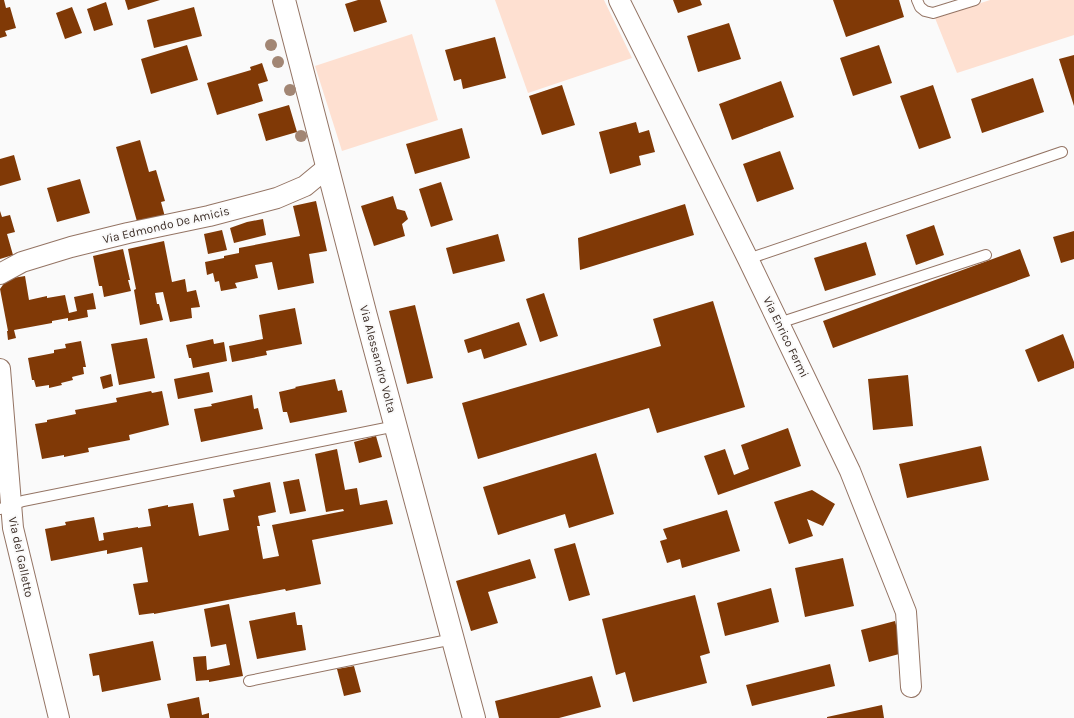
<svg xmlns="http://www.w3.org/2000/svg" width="1074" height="718" font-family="Karla,sans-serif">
<rect width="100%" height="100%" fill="#fafafa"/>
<!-- green -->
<path fill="#fee0d1" d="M495,0H604L632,58L528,93Z
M990,0H1074V35L957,73L935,18Z
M412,34L438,120L342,151L315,66Z"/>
<!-- building -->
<path fill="#803906" d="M0,0H4L6,8L10,7L16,28L5,31L7,36L0,38Z
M125,0H160L128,10Z
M358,0H380L387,22L354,32L345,4Z
M673,0H700L702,5L678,13Z
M833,0H899L904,17L846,37Z
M106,2L113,25L94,31L87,9Z
M72,7L82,33L65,39L56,13Z
M194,7L202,36L154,48L147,20Z
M729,23L741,59L698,72L687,36Z
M495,37L506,78L463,89L461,79L454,81L445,50Z
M187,45L198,80L151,94L141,59Z
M879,45L892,83L853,96L840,58Z
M1074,55V106L1059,59Z
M262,63L268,81L258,84L263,101L217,115L207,83L251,70L250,67Z
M1033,78L1044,112L982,133L971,99Z
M781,81L794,117L732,140L719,104Z
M562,85L575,125L542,135L529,96Z
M933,85L951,138L919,149L900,96Z
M289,105L297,132L266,141L258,114Z
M636,122L639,133L649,130L655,152L639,156L641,165L610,174L599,132Z
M462,128L470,158L415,174L406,144Z
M140,140L149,172L156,170L165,201L161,202L165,217L138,225L116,147Z
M780,151L794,189L757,202L743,164Z
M14,155L21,180L0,186V159Z
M80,179L90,213L57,222L47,188Z
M441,182L453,220L431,227L419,189Z
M393,196L397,209L405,211L408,219L402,224L405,236L374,246L361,206Z
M316,201L327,251L309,254L314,283L278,290L272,262L255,265L258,278L235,283L237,288L221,291L219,281L215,282L213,273L207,275L205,262L224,258V256L239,253V248L300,236L293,206Z
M685,204L694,235L580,270L578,238Z
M0,211L2,217L10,215L15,232L7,234L13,255L0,259Z
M263,219L266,235L234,243L230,228L247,222Z
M934,225L944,255L916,265L906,235Z
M222,230L227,250L208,254L204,234Z
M1074,231V259L1061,263L1053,237Z
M498,234L505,261L453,274L446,248Z
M164,241L172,282L185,279L187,292L196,290L200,307L191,308L192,318L170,322L163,292L155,293L157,304H159L163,320L140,325L134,290L136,289L128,249Z
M866,242L876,275L825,291L814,258Z
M123,249L130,280H128L131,291L104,297L102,286H99L93,256Z
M1020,249L1030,276L833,348L823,321Z
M25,276L29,300L47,296V298L65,295L69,313L77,311L74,297L93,293L96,309L87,310L88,317L68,321V318L52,321V323L14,330L16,338L8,340L7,331H8L0,289L7,279Z
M544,293L558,336L540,342L526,299Z
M713,301L745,407L657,433L649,408L478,459L462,403L661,346L653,319Z
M415,305L433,378L407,384L389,311Z
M295,308L302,344L266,351L267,355L232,362L229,346L263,339L259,315Z
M519,322L527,345L484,359L481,349L468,353L464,340Z
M1063,334L1074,362V368L1038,382L1025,350Z
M147,338L155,378L119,385L111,344Z
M213,339L214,344L224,342L227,361L193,368L191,358H189L186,345Z
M81,341L86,367H83L84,374L72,377L73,380L61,383L62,385L49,388V385L36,387L34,380H32L28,358L54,353V350L66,348L65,344Z
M209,372L213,392L178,399L174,379Z
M111,374L113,386L103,389L100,377Z
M908,375L913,426L873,430L868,379Z
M335,379L338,391L342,390L347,412L290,423L287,412H283L279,392L296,388L295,387Z
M151,391L152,393L162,391L169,425L129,435L130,440L88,448L89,452L64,457V455L42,459L35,424L47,422V420L76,414L75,410L117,402L116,398Z
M252,395L254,409L258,408L263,429L201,442L194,409L212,406L211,404Z
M788,428L801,466L718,495L704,456L725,449L734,475L749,469L741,445Z
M376,436L382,457L359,463L354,442Z
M981,446L989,480L907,498L899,464Z
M337,449L345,490L357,488L360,505L387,500L393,524L312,540L321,584L286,591L285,589L154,614V613L139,615L133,584L148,582L142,547L107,554V550L51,561L45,529L66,525L65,522L94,517L99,541L104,540L103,533L138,527V528L151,526L148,509L168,505V507L193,503L199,536L229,530L223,499L235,497L233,490L270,482L276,512L258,516L260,526H257L263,559L279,556L272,525L344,511L343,509L326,512L315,454Z
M596,453L614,514L569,528L565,514L498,535L483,487Z
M299,479L306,511L290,514L283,482Z
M812,490L835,504L823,526L807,519L813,536L789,544L774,502Z
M727,510L740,551L682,568L680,559L667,563L660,541L667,539L663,529Z
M575,543L590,595L569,601L554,549Z
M843,558L854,606L805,617L795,568Z
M530,559L536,578L488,592L498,623L471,631L456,581Z
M771,588L779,622L725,636L717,603Z
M695,595L710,653L700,656L707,683L633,702L625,672L616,675L602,619Z
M229,604L243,676L209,682V680L196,681L193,657L206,656L207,670L230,665L226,644L211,647L204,609Z
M295,612L297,625H302L306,650L257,659L249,621Z
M895,621L903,653L869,662L861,630Z
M153,641L161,680L102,692L99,675L93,676L89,654Z
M830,664L835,686L752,706L746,685Z
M354,666L361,692L344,696L337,669Z
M592,676L601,707L559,718H499L495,701Z
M199,697L202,715L209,713V718H170L167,704Z
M882,705L884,718H827V717Z"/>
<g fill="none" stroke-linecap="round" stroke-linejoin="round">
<defs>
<path id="service" d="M917,0L920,7L925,11L933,13L975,0
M748,259L1062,152
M779,323L986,255
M0,509L23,501L396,426
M249,681L453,639"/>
<path id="minor" d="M619,0L748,259L850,471L906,612L911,687
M0,274L22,262L71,247L128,233L209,216L277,198L305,186L328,167
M0,369L13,528L59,718"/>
<path id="tertiary" d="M284,0L366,316L474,718"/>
</defs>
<!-- service casing -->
<use href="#service" stroke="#947464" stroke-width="12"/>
<!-- minor casing -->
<use href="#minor" stroke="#947464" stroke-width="22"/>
<!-- tertiary casing -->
<use href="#tertiary" stroke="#947464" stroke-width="24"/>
<!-- service -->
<use href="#service" stroke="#fff" stroke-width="10"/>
<!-- minor -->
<use href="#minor" stroke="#fff" stroke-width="20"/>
<!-- tertiary -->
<use href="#tertiary" stroke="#fff" stroke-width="22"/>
</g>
<!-- trees -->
<g fill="#a28674">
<circle cx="271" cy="45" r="6"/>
<circle cx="278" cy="62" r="6"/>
<circle cx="290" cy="90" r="6"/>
<circle cx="301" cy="136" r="6"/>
</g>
<g text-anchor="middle" stroke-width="4" stroke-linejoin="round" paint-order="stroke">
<!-- street labels -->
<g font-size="12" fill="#3c2e27" stroke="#fafafa">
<text transform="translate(166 225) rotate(-13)" y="4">Via Edmondo De Amicis</text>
<text transform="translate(786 337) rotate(64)" y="4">Via Enrico Fermi</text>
<text transform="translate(378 359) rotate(75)" y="4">Via Alessandro Volta</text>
<text transform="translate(21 557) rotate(78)" y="4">Via del Galletto</text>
</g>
</g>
</svg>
